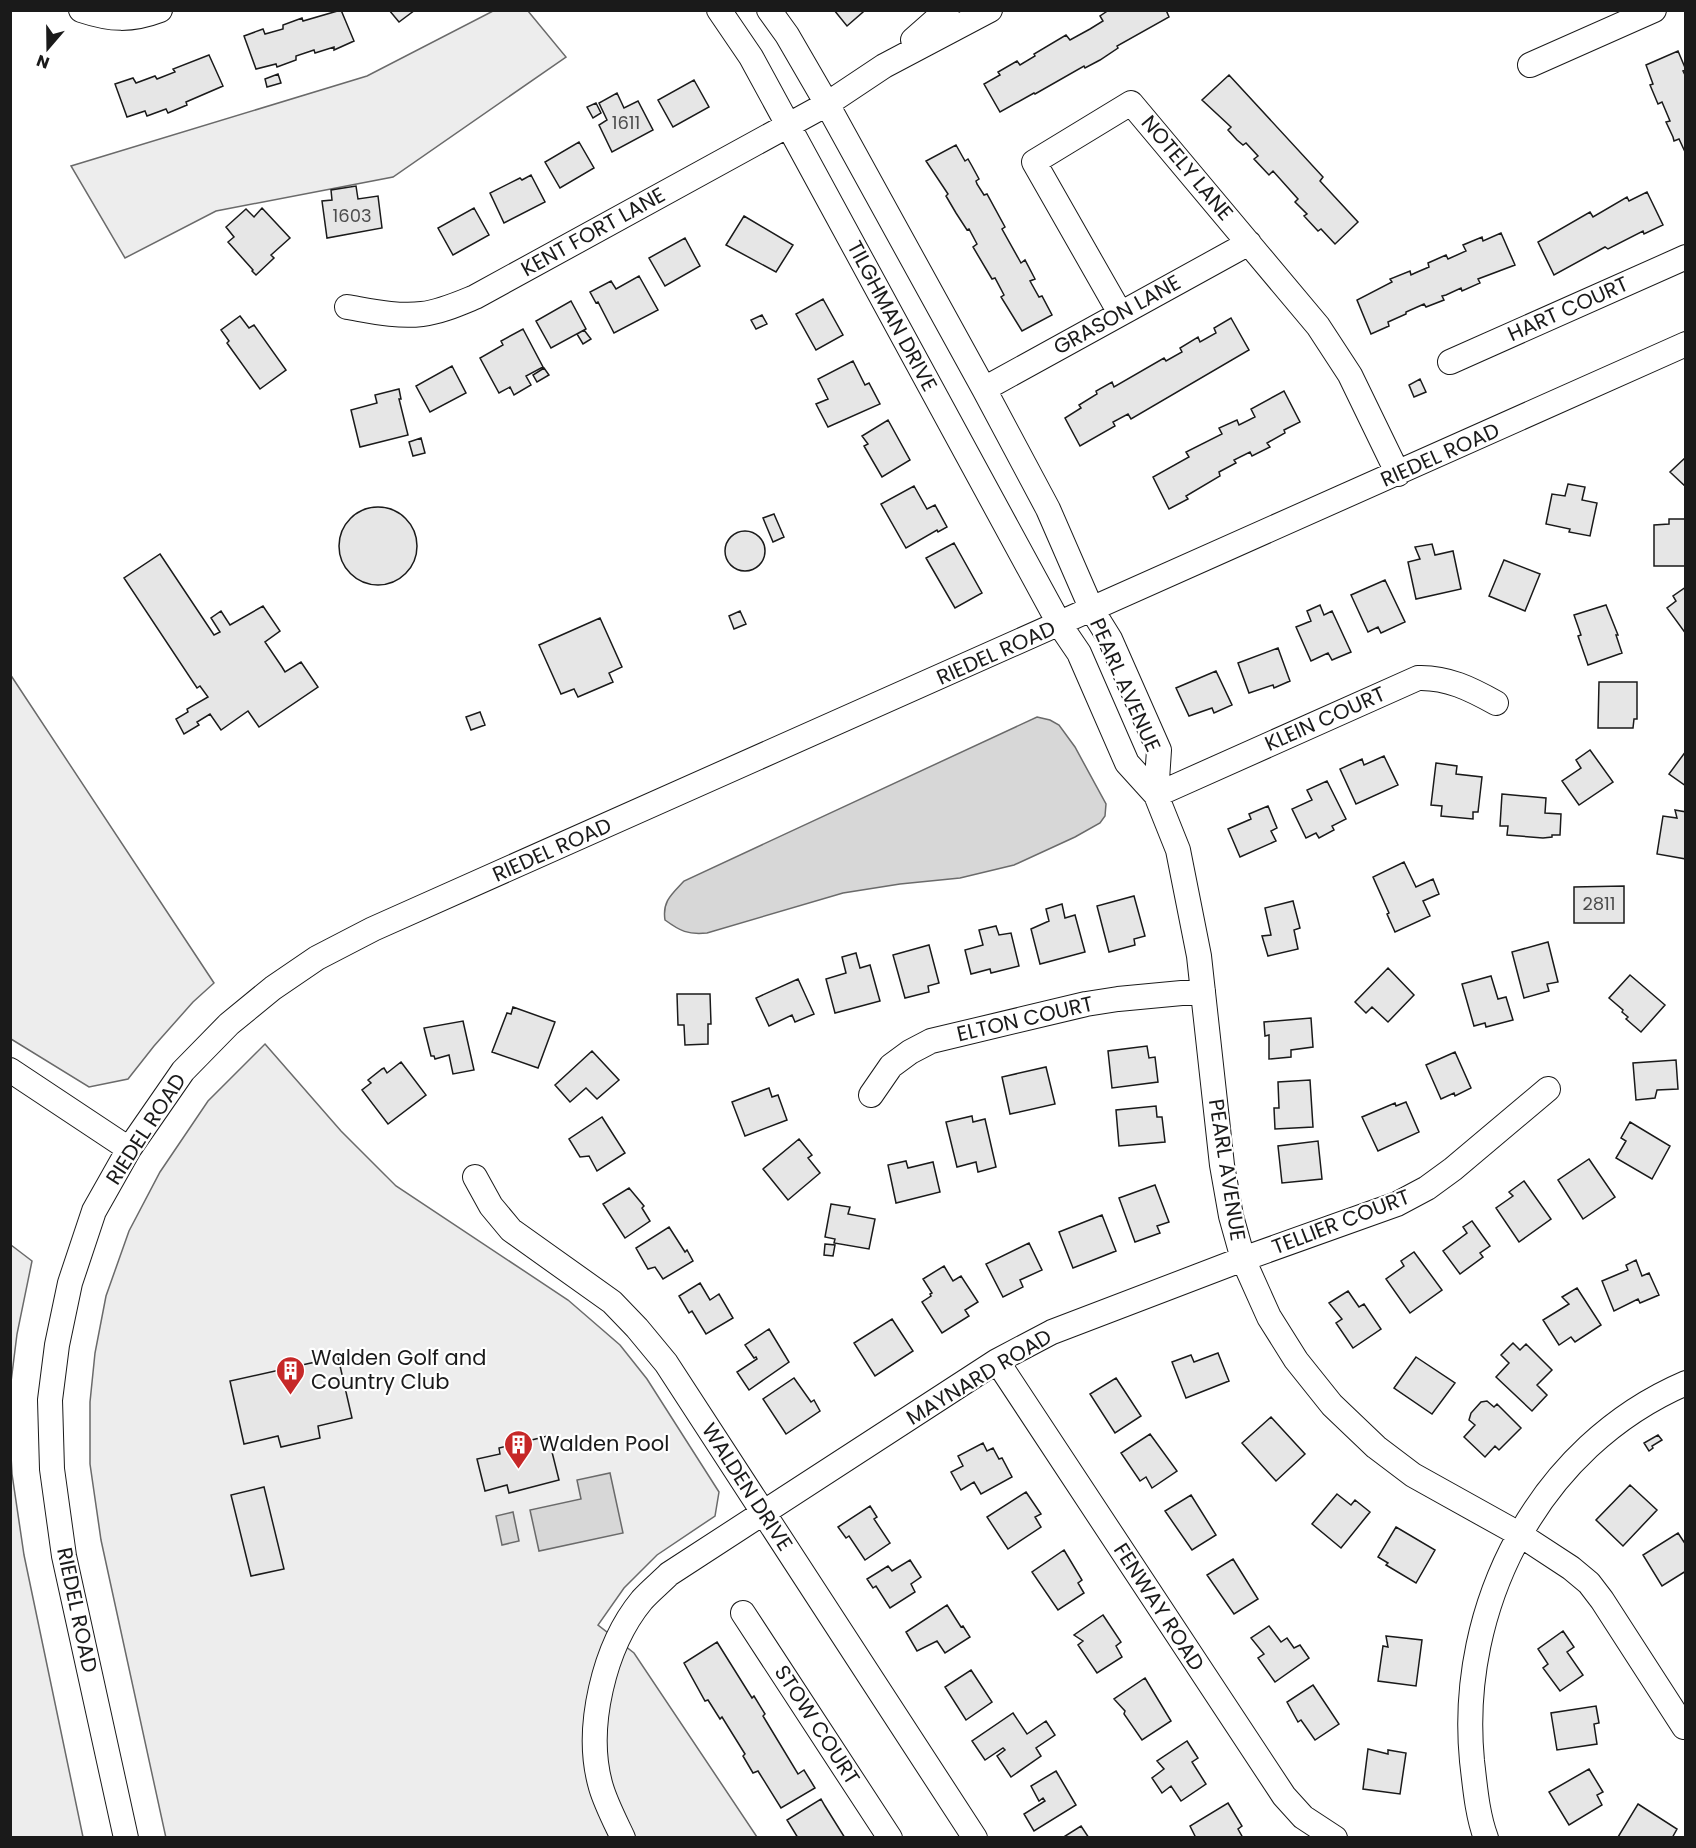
<svg xmlns="http://www.w3.org/2000/svg" width="1696" height="1848" font-family="Poppins,sans-serif">
<rect width="100%" height="100%" fill="#fff"/>
<!-- green -->
<path fill="#ededed" stroke="#6a6a6a" stroke-width="1.5" d="M493,11H528L566,57L393,177L216,211L125,258L71,166L367,76Z
M10,674L214,983L193,1002L154,1046L128,1079L89,1087L11,1039Z
M265,1044L341,1131L396,1186L568,1300L620,1345L647,1379L719,1492L715,1516L657,1555L624,1588L598,1625L634,1653L757,1837L166,1838L101,1540L90,1464V1402L95,1353L106,1296L129,1231L160,1172L208,1101Z
M11,1245L32,1261L17,1334L11,1382Z
M10,1438L12,1474L24,1555L83,1837H11Z"/>
<!-- water -->
<path fill="#d7d7d7" stroke="#6a6a6a" stroke-width="1.5" d="M1037,717L1050,720L1059,725L1075,747L1106,804L1105,816L1100,823L1075,837L1014,865L960,878L900,884L843,893L707,933C688,935 680,931 665,920C662,901 672,894 684,881Z
M610,1473L623,1533L539,1551L530,1510L581,1499L577,1480Z
M513,1512L519,1541L502,1545L496,1516Z"/>
<!-- building -->
<path fill="#e6e6e6" stroke="#1a1a1a" stroke-width="1.5" d="M341,10L354,41L334,50V47L315,53L314,50L296,56V60L277,67L276,64L256,69L244,36L263,29L265,34L283,29V25L302,18L303,21Z
M389,10H415L399,22Z
M834,10H862L863,12L847,26Z
M1109,10H1166L1169,17L1117,46L1118,48L1100,60L1085,68L1084,66L1035,94L1034,93L1000,112L984,84L1000,75L998,72L1017,61L1020,65L1035,56L1034,54L1066,35L1070,40L1090,29L1103,21L1100,16Z
M1678,51L1686,70L1683,71L1686,77V154L1679,139L1674,141L1673,137L1666,122L1670,121L1662,102L1658,104L1650,85L1653,84L1646,65Z
M209,55L223,86L186,102L187,105L168,113L166,109L147,116L145,111L127,117L115,84L133,78L136,83L155,76L157,79L175,72L173,69Z
M278,74L281,83L267,87L265,79Z
M1229,75L1323,177L1320,181L1358,222L1335,244L1321,229L1318,231L1304,216L1307,214L1295,202L1298,199L1273,171L1269,175L1254,159L1258,156L1246,143L1243,145L1237,140L1228,130L1231,127L1202,100Z
M694,80L709,107L673,127L658,100Z
M617,93L624,108L638,101L653,130L612,152L599,125L607,120L599,103Z
M596,103L601,113L593,118L587,107Z
M579,142L594,168L560,188L545,162Z
M956,145L965,161L968,159L972,166L979,179L976,181L977,184L984,195L987,194L1005,227L1002,229L1021,263L1025,260L1035,279L1030,281L1039,297L1042,296L1052,315L1022,331L1001,297L1004,295L995,278L992,279L973,247L977,244L969,229L967,230L956,213L946,196L948,194L926,161Z
M531,175L545,202L504,223L490,193L520,178L522,180Z
M356,186L358,199L378,196L382,228L327,238L322,201L332,200L331,190Z
M1647,192L1663,225L1644,234L1643,231L1608,249L1605,247L1554,275L1538,242L1590,212L1593,217L1627,197L1629,201Z
M262,208L290,238L271,255L274,258L256,275L252,271L253,270L228,242L234,237L226,227L246,209L254,217Z
M474,208L489,235L453,255L438,228Z
M744,216L793,245L776,272L726,245Z
M1501,233L1515,265L1478,279L1480,283L1462,291L1461,288L1446,295L1442,296L1444,300L1426,307L1424,304L1406,312V314L1388,322L1389,326L1371,334L1357,300L1392,282L1390,279L1410,271L1411,275L1415,273L1429,267L1428,263L1446,255L1448,259L1466,251L1463,245L1482,237L1483,241Z
M685,238L700,266L665,286L649,258Z
M639,276L658,310L614,333L598,302L596,303L590,292L611,281L616,289Z
M823,299L843,335L816,350L796,314Z
M571,301L586,329L551,348L536,321Z
M762,315L767,324L756,329L751,320Z
M240,316L249,328L254,325L286,370L260,389L227,343L229,341L221,330Z
M1231,318L1249,350L1131,419L1128,414L1113,422L1115,426L1080,446L1065,418L1081,408L1079,405L1097,394L1096,391L1112,382L1114,387L1164,358L1166,361L1182,352L1180,348L1198,337L1200,342L1216,333L1214,328Z
M523,329L543,367L526,376L531,385L514,395L510,387L499,393L480,358L503,345L501,341Z
M584,330L591,339L583,344L577,334Z
M853,361L865,385L869,383L880,404L828,427L816,404L828,399L818,379Z
M452,366L466,393L430,412L416,386Z
M544,368L549,375L537,382L533,375Z
M1420,379L1426,392L1414,397L1409,385Z
M399,389L401,399H399L408,435L360,447L351,410L377,403L375,395Z
M1284,391L1300,422L1284,430L1285,433L1267,443L1270,447L1252,456L1250,452L1234,460L1236,463L1219,472L1220,476L1186,496L1188,499L1169,509L1153,477L1189,457L1186,452L1222,434L1219,428L1237,420L1239,425L1255,417L1251,409Z
M888,420L910,460L882,477L864,446L868,444L862,436Z
M421,438L425,453L413,456L409,442Z
M1686,457V487L1670,472Z
M1568,484L1585,487L1582,500L1597,503L1590,536L1569,532L1570,529L1546,524L1552,494L1565,496Z
M914,486L927,509L935,505L947,527L938,532L937,530L906,548L881,504Z
M339 546a39 39 0 1 1 78 0a39 39 0 1 1-78 0Z
M774,514L784,537L773,542L763,518Z
M1669,519H1686V566H1654V525L1669,524Z
M725 551a20 20 0 1 1 40 0a20 20 0 1 1-40 0Z
M954,543L982,593L955,608L926,558Z
M1432,544L1435,555L1453,551L1461,589L1416,599L1408,562L1420,559L1415,547Z
M160,554L214,635L220,632L211,618L221,611L230,625L263,606L280,631L265,642L282,667L285,672L301,662L318,687L259,727L248,711L221,730L210,714L197,722L199,725L184,734L176,719L188,712L187,709L208,697L200,686L197,688L124,578Z
M1504,560L1540,574L1525,611L1489,596Z
M1385,580L1405,622L1381,633L1378,627L1368,632L1351,595Z
M1686,587V634L1667,608L1676,601L1673,596Z
M1320,605L1324,615L1332,611L1351,652L1332,660L1328,653L1311,661L1296,627L1311,621L1307,611Z
M1606,605L1618,635H1616L1622,653L1588,665L1578,636L1581,635L1574,615Z
M740,611L746,624L734,629L729,616Z
M600,618L622,667L609,673L613,682L578,697L574,689L561,694L539,645Z
M1278,648L1290,681L1274,688L1273,685L1249,693L1238,663Z
M1216,671L1232,705L1214,713L1212,708L1189,716L1176,688Z
M1599,682H1637V719H1634L1633,728H1598Z
M480,712L485,725L471,730L466,717Z
M1590,750L1613,782L1579,805L1562,781L1581,768L1576,760Z
M1686,751V786L1669,774Z
M1384,756L1398,785L1356,804L1340,769L1362,759L1364,765Z
M1436,763L1457,766L1456,774L1482,777L1478,812H1473V819L1441,816L1442,806L1431,805Z
M1327,781L1346,819L1332,826L1334,830L1319,838L1316,833L1306,838L1292,809L1312,800L1307,790Z
M1502,794L1546,798L1545,813L1561,814L1560,835H1552V837L1543,838L1507,835L1508,826H1500Z
M1268,806L1277,828L1271,831L1276,841L1240,857L1228,829L1251,819L1249,814Z
M1675,810L1686,812V859L1657,854L1663,816L1677,818Z
M1404,862L1416,887L1433,879L1439,894L1423,901L1430,916L1395,932L1387,914L1389,913L1373,877Z
M1624,886V923H1574V887Z
M1134,896L1145,936L1134,939L1135,945L1109,952L1097,906Z
M1293,901L1300,928L1294,930L1298,949L1268,956L1262,936L1271,935L1265,908Z
M1062,904L1065,918L1075,915L1085,952L1040,964L1031,929L1049,921L1046,909Z
M996,926L999,935L1011,933L1019,966L991,973L990,969L971,974L965,950L983,945L979,930Z
M1548,942L1558,982L1547,984L1549,991L1524,998L1512,952Z
M929,945L939,983L928,986L929,992L905,998L893,955Z
M856,953L860,968L870,965L880,1001L835,1013L826,979L846,973L842,957Z
M1388,968L1414,995L1388,1022L1372,1007L1366,1013L1355,1002Z
M1630,975L1665,1005L1641,1032L1626,1019L1628,1017L1622,1012L1623,1010L1609,998Z
M1491,976L1498,999L1506,997L1513,1020L1486,1027L1485,1023L1474,1026L1462,984Z
M798,979L814,1014L795,1022L792,1015L769,1026L756,998Z
M677,994H710L711,1024H708V1044L685,1045L684,1025H678Z
M513,1007L555,1022L538,1068L492,1052L507,1013L511,1014Z
M1311,1018L1313,1047L1291,1050V1057L1269,1059V1035L1265,1036L1264,1022Z
M463,1021L474,1070L453,1074L449,1055L435,1059L434,1056H431L424,1028Z
M1147,1046L1149,1058L1155,1057L1158,1082L1112,1088L1108,1051Z
M592,1051L619,1080L597,1099L586,1088L570,1102L555,1085Z
M1455,1052L1471,1088L1455,1096L1454,1093L1441,1099L1426,1065Z
M1676,1060L1678,1089L1657,1090L1655,1098L1636,1100L1633,1063Z
M401,1062L426,1095L388,1124L362,1090L371,1083L368,1080L382,1069L384,1068L387,1073Z
M1046,1067L1055,1104L1010,1114L1002,1077Z
M1310,1080L1313,1127L1275,1129L1274,1108H1279L1278,1082Z
M769,1088L772,1097L778,1095L787,1120L745,1136L732,1102Z
M1406,1102L1419,1132L1378,1151L1362,1117L1395,1103L1396,1106Z
M1156,1106L1157,1117H1162L1165,1142L1119,1146L1116,1110Z
M972,1116L973,1122L985,1119L996,1167L978,1172L976,1162L957,1167L946,1122Z
M602,1117L625,1153L597,1171L589,1156L580,1157L569,1139Z
M1630,1122L1670,1146L1652,1179L1616,1158L1626,1141L1621,1138Z
M799,1139L812,1155L808,1158L820,1173L788,1200L763,1169Z
M1318,1141L1322,1179L1282,1183L1278,1146Z
M1589,1159L1615,1197L1583,1219L1558,1180Z
M906,1161L908,1168L933,1162L940,1192L896,1203L888,1165Z
M1524,1181L1551,1219L1519,1242L1496,1208L1513,1196L1509,1192Z
M1155,1185L1169,1222L1157,1226L1160,1233L1135,1242L1119,1198Z
M629,1188L644,1206L642,1208L650,1221L625,1238L603,1204Z
M831,1204L850,1207L848,1214L875,1219L869,1249L834,1243L835,1239L825,1237Z
M1102,1215L1116,1251L1073,1268L1059,1232Z
M1472,1221L1490,1246L1480,1253L1483,1257L1460,1274L1443,1251L1467,1233L1463,1227Z
M669,1227L685,1252L687,1250L693,1261L663,1279L655,1267L648,1269L636,1248Z
M1029,1243L1042,1270L1020,1280L1023,1287L1003,1297L986,1264Z
M825,1244L835,1245L833,1256L824,1255Z
M1414,1252L1442,1290L1410,1313L1386,1279L1404,1266L1401,1261Z
M1636,1260L1642,1276L1649,1273L1659,1295L1640,1303L1638,1299L1614,1311L1602,1281L1628,1270L1626,1265Z
M944,1266L953,1281L961,1276L978,1302L965,1310L969,1316L942,1333L922,1302L931,1296L930,1294L932,1293L923,1279Z
M700,1283L710,1300L719,1294L733,1318L706,1334L692,1311L689,1313L679,1296Z
M1577,1288L1601,1325L1575,1342L1571,1337L1559,1345L1543,1320L1569,1304L1562,1297Z
M1348,1291L1359,1307L1364,1304L1381,1329L1353,1348L1336,1323L1342,1319L1329,1303Z
M892,1319L913,1351L875,1376L854,1343Z
M769,1329L789,1362L749,1390L737,1372L757,1359L756,1357L754,1358L745,1345Z
M1513,1343L1520,1350L1526,1344L1552,1370L1537,1385L1547,1395L1532,1411L1496,1377L1509,1363L1501,1355Z
M1218,1353L1229,1381L1186,1398L1172,1362L1191,1355L1194,1362Z
M338,1357L352,1418L318,1426L320,1438L281,1447L278,1436L244,1444L230,1381Z
M1416,1357L1455,1383L1432,1414L1394,1388Z
M794,1378L811,1402L814,1400L820,1411L786,1434L763,1399Z
M1116,1378L1141,1416L1115,1433L1090,1394Z
M1487,1401L1494,1407L1497,1404L1521,1428L1499,1450L1495,1446L1485,1457L1464,1437L1475,1425L1469,1420L1471,1413L1481,1402Z
M1271,1417L1305,1454L1276,1481L1242,1443Z
M1150,1434L1177,1471L1152,1488L1146,1477L1140,1481L1121,1453Z
M1658,1435L1662,1440L1652,1446L1653,1448L1649,1451L1644,1443Z
M548,1436L559,1480L509,1493L507,1485L485,1491L477,1459L500,1454L499,1448Z
M983,1443L987,1451L993,1448L999,1459L1002,1458L1012,1477L981,1494L974,1482L961,1490L951,1472L963,1466L958,1456Z
M1630,1485L1657,1510L1623,1546L1596,1520Z
M264,1487L284,1569L251,1576L231,1495Z
M1026,1492L1041,1514L1035,1517L1041,1527L1008,1549L987,1517Z
M1337,1494L1351,1505L1355,1500L1370,1512L1341,1548L1312,1524Z
M1191,1495L1216,1535L1192,1550L1165,1511Z
M870,1506L877,1517L874,1519L890,1543L865,1560L849,1536L846,1538L838,1527Z
M1396,1527L1435,1550L1416,1583L1386,1565L1388,1563L1378,1557Z
M1678,1533L1686,1545V1571L1662,1586L1643,1555Z
M1064,1550L1082,1580L1078,1583L1084,1593L1058,1610L1032,1572Z
M1233,1559L1258,1599L1234,1614L1207,1575Z
M910,1560L921,1577L911,1584L915,1592L890,1608L876,1586L873,1588L867,1579L888,1566L892,1571Z
M947,1605L961,1627L963,1626L970,1637L945,1653L937,1641L917,1651L906,1632Z
M1103,1615L1121,1642L1116,1646L1122,1657L1097,1673L1078,1645L1083,1641L1074,1635Z
M1269,1626L1281,1642L1287,1638L1294,1648L1300,1645L1309,1658L1275,1682L1258,1658L1264,1654L1251,1638Z
M1563,1631L1574,1647L1567,1652L1583,1675L1560,1691L1543,1668L1548,1664L1538,1649Z
M1386,1636L1422,1640L1416,1686L1378,1681L1383,1646L1388,1647Z
M717,1642L752,1698L754,1696L765,1714L763,1716L798,1774L804,1770L815,1788L781,1808L758,1771L753,1773L743,1756L745,1754L722,1717L720,1719L708,1700L705,1701L684,1663Z
M971,1670L992,1702L966,1720L945,1687Z
M1145,1678L1171,1721L1142,1740L1124,1714L1125,1711L1114,1699Z
M1313,1685L1339,1724L1315,1740L1301,1720L1298,1722L1287,1702Z
M1596,1706L1599,1723L1594,1724L1597,1744L1557,1750L1551,1713Z
M1013,1713L1027,1734L1046,1721L1055,1735L1036,1748L1041,1756L1011,1777L997,1756L1005,1750L1003,1748L985,1760L972,1741Z
M1187,1741L1198,1758L1192,1762L1206,1784L1181,1801L1171,1786L1162,1793L1152,1778L1164,1769L1157,1761Z
M1368,1749L1388,1754V1750L1406,1753L1400,1794L1363,1789Z
M1589,1769L1603,1792L1597,1795L1602,1805L1569,1825L1549,1792Z
M1056,1771L1076,1805L1034,1831L1024,1814L1045,1801L1043,1798L1039,1801L1031,1786Z
M821,1799L825,1806L845,1838H798L787,1820Z
M1228,1803L1242,1826L1238,1829L1243,1838H1196L1190,1826Z
M1638,1804L1677,1829L1672,1838L1618,1837Z
M1081,1826L1089,1838H1062Z"/>
<g fill="none" stroke-linecap="round" stroke-linejoin="round">
<defs>
<path id="minor" d="M81,10C111,20 131,21 160,10
M719,10L751,57L1060,625L1079,653L1127,763L1156,795L1178,850L1199,956L1222,1165L1231,1216L1243,1259L1269,1317L1296,1360L1332,1405L1376,1447L1413,1475L1519,1534L1571,1568L1589,1583L1602,1600L1684,1727
M769,10L787,35L827,104L984,389L1048,509L1092,610L1110,639L1159,750L1156,795
M913,40L947,10
M1530,65L1654,10
M347,307C371,311 397,317 422,314C440,312 458,304 475,297L827,104L884,66L990,10
M1120,313L1034,162L1131,103L1318,326L1350,375L1398,474
M1450,362L1686,257
M984,389L1249,243
M1156,795L1418,678C1447,677 1471,689 1496,703
M10,1070L129,1149
M871,1095L891,1066L910,1052L931,1041L1086,1004L1118,999L1203,991
M475,1177L491,1206L511,1230L612,1302L637,1328L666,1363L975,1838
M997,1361L1284,1796L1303,1817L1335,1838
M743,1613L890,1838
M126,1838L64,1556L52,1469L50,1400L57,1345L70,1283L94,1211L129,1149L183,1071L229,1024L273,988L317,958L373,929L1686,344
M623,1838C615,1821 606,1804 601,1787C584,1729 604,1646 642,1600C650,1591 660,1583 669,1574L997,1361L1052,1332L1243,1259L1397,1204L1427,1188L1453,1169L1548,1089
M1486,1838C1477,1814 1475,1786 1472,1761C1457,1606 1539,1446 1686,1383"/>
</defs>
<!-- minor casing -->
<use href="#minor" stroke="#1a1a1a" stroke-width="26"/>
<!-- minor -->
<use href="#minor" stroke="#fff" stroke-width="24"/>
</g>
<!-- icons -->
<defs>
<symbol id="building-pin" viewBox="-11 -11 22 30"><path d="M0 17L-7.5 6A9.5 9.5 0 1 1 7.5 6Z" fill="#c62828" stroke="#fff"/><path d="M-4-6H4V6H1V3H-1V6H-4ZM-2.5-4.3h1.7v1.8h-1.7ZM.8-4.3h1.7v1.8H.8ZM-2.5-1h1.7V.8h-1.7ZM.8-1h1.7V.8H.8Z" fill="#fff"/></symbol>
</defs>
<g fill-rule="evenodd">
<use href="#building-pin" x="274" y="1354" width="33" height="45"/>
<use href="#building-pin" x="502" y="1428" width="33" height="45"/>
</g>
<g text-anchor="middle" stroke-width="4.5" stroke-linejoin="round" paint-order="stroke">
<!-- number labels -->
<g font-size="18" fill="#4d4d4d">
<text x="626" y="129">1611</text>
<text x="352" y="222">1603</text>
<text x="1599" y="910">2811</text>
</g>
<!-- street labels -->
<g font-size="21" fill="#1a1a1a" stroke="#fff">
<text transform="translate(1187 168) rotate(50)" y="7">NOTELY LANE</text>
<text transform="translate(593 232) rotate(-29)" y="7">KENT FORT LANE</text>
<text transform="translate(1568 309) rotate(-24)" y="7">HART COURT</text>
<text transform="translate(1117 315) rotate(-29)" y="7">GRASON LANE</text>
<text transform="translate(892 316) rotate(62)" y="7">TILGHMAN DRIVE</text>
<text transform="translate(1440 455) rotate(-24)" y="7">RIEDEL ROAD</text>
<text transform="translate(996 653) rotate(-24)" y="7">RIEDEL ROAD</text>
<text transform="translate(1125 685) rotate(66)" y="7">PEARL AVENUE</text>
<text transform="translate(1325 719) rotate(-24)" y="7">KLEIN COURT</text>
<text transform="translate(552 850) rotate(-24)" y="7">RIEDEL ROAD</text>
<text transform="translate(1025 1019) rotate(-13)" y="7">ELTON COURT</text>
<text transform="translate(146 1129) rotate(-57)" y="7">RIEDEL ROAD</text>
<text transform="translate(1227 1170) rotate(81)" y="7">PEARL AVENUE</text>
<text transform="translate(1341 1222) rotate(-21)" y="7">TELLIER COURT</text>
<text transform="translate(979 1377) rotate(-31)" y="7">MAYNARD ROAD</text>
<text transform="translate(747 1487) rotate(57)" y="7">WALDEN DRIVE</text>
<text transform="translate(1159 1607) rotate(57)" y="7">FENWAY ROAD</text>
<text transform="translate(77 1610) rotate(78)" y="7">RIEDEL ROAD</text>
<text transform="translate(817 1725) rotate(57)" y="7">STOW COURT</text>
</g>
<!-- poi labels -->
<g font-size="21" fill="#1a1a1a" stroke="#fff" text-anchor="start">
<text x="311" y="1365">Walden Golf and<tspan x="311" dy="24">Country Club</tspan></text>
<text x="539" y="1451">Walden Pool</text>
</g>
</g>
<!-- border -->
<rect width="1696" height="1848" fill="none" stroke="#1a1a1a" stroke-width="24"/>
<!-- north arrow -->
<g transform="translate(48 48) rotate(200)" stroke="#ffffff" stroke-width="4.5" paint-order="stroke">
<path d="M0-4.5L10 22L0 15L-10 22Z" fill="#1a1a1a"/>
<text y="-9" font-size="16" font-weight="bold" text-anchor="middle" fill="#1a1a1a">N</text>
</g>
</svg>
